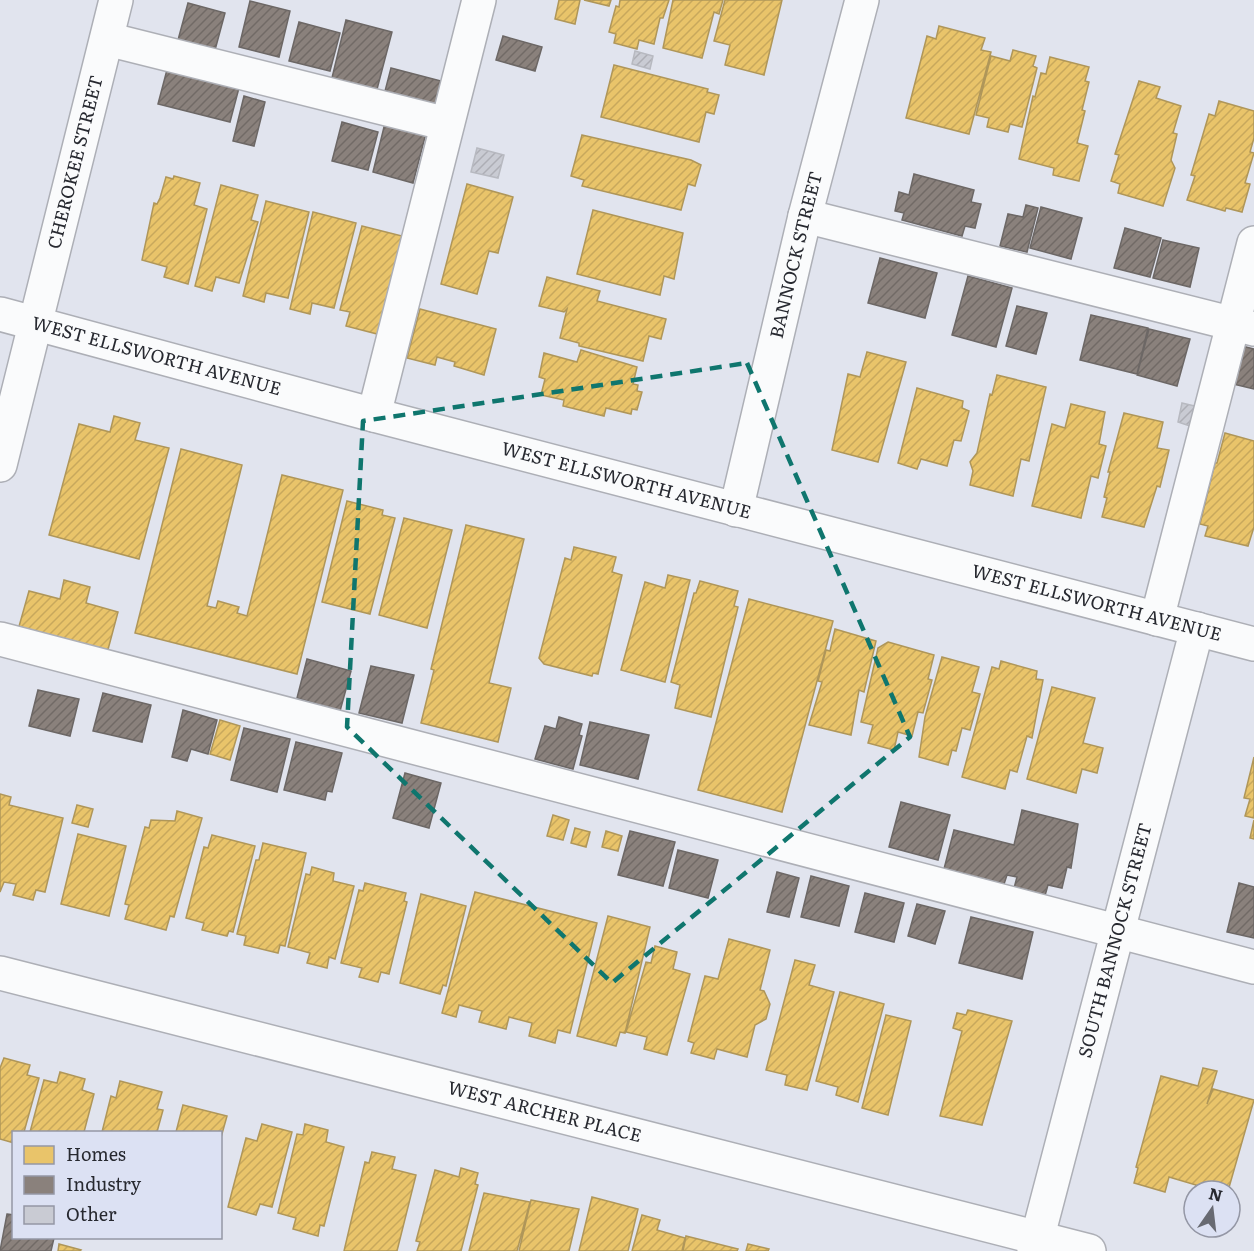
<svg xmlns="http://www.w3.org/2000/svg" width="1254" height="1251" font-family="Literata,serif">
<defs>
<pattern id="homes-hatch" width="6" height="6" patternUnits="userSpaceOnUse" patternTransform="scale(1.5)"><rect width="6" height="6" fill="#e9c46a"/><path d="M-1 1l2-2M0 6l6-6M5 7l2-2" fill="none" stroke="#c8a85c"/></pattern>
<pattern id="industry-hatch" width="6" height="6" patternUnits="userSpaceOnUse" patternTransform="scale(1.5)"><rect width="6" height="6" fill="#8a817c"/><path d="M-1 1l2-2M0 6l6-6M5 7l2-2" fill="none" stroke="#716a66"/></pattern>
<pattern id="building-hatch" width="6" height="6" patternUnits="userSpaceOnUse" patternTransform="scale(1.5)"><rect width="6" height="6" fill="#c9cbd3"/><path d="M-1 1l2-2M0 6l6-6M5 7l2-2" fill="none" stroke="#adaeb5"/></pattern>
</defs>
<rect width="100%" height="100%" fill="#e1e4ee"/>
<!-- homes -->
<path fill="url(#homes-hatch)" stroke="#af9659" stroke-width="1.5" d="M559,0H580L575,24L555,19Z
M584,0H611L609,6Z
M620,0H669L663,18H660L654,44L639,40L637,49L614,43L616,34L609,32L616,6L619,7Z
M673,0H723L719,14L714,12L702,58L663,48Z
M725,0H782L764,75L725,65L730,45L714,41Z
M939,26L985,38L981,50L991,52L969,134L906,118L927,36L936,39Z
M1013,50L1036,56L1033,66L1037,68L1022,127L1010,124L1008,132L987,127L989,118L976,115L991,56L1010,61Z
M1050,57L1089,67L1085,81L1089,82L1082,110L1085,111L1077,143L1088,146L1079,181L1053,175L1054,168L1019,159L1033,96L1035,97L1041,73L1046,74Z
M614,65L708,89L707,92L719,95L714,114L706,112L699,142L601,117Z
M1139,81L1160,87L1156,98L1181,106L1173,133L1177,134L1171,160L1175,168L1163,206L1118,193L1120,184L1111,181L1119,155L1115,154Z
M1219,101L1254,111V138L1250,152L1254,153L1245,183L1250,184L1242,212L1226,208L1225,211L1187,200L1195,176L1191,175L1209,114L1215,116Z
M582,135L691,160L701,165L695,186L688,184L681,210L582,186L584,180L571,176Z
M174,176L200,183L194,205L207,209L188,284L164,277L167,267L142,260L154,203L157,204L160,198L166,177L173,179Z
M467,184L513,197L498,253L489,251L477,294L441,284Z
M221,185L258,195L251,220L258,222L239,283L216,277L212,291L195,286Z
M266,201L309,212L288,298L266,293L264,302L243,296Z
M593,210L683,233L674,279L664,276L660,295L577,274Z
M313,212L356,223L334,308L312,303L310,314L290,309Z
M362,226L406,237L381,335L346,326L350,312L340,310Z
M547,277L600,291L597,301L666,319L661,339L649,336L643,361L579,346V343L560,338L567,309L564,312L539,306Z
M420,309L496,329L484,375L454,366L455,362L437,357L435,365L407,358Z
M581,350L637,367L633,384L638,385L637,391L642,392L637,410L632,409L631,414L606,408L604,416L563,406L564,400L541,395L545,379L539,377L544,353L577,362Z
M867,352L906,362L878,462L832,450L848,374L860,377Z
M997,375L1046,387L1029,461L1021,459L1013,496L970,485L973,471L970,462L977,453L990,394L992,395Z
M917,388L963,401L962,408L969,411L961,441L954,440L947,466L921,459L917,469L898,463Z
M1071,404L1105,412L1099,444L1106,446L1098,478L1091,476L1081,518L1032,506L1052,424L1065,428Z
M1124,413L1163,422L1157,448L1169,450L1160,487L1157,486L1144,527L1102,517L1107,498L1104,497L1110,472H1108Z
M114,416L140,423L135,440L169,448L139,559L49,535L79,424L110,432Z
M1225,433L1254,441V527L1248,546L1205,536L1208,526L1200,524L1215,463H1217Z
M181,449L242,465L207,606L216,608L218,601L239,607L237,613L247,616L282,475L343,490L297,674L135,633Z
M347,501L383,510L382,515L395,518L370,614L322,602Z
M404,518L452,530L427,628L379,615Z
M466,525L524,539L489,683L511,688L498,742L421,723L434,670L431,669Z
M574,547L616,557L612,572L622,575L598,674L593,673L592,676L544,664L539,658L565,558L571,560Z
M668,575L690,580L665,682L621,670L645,582L665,588Z
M64,580L90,587L86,603L118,612L106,657L18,630L29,591L60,599Z
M700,581L738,591L734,606L738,607L711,717L675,708L680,685L671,682L694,593H696Z
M749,599L833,621L782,812L698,790Z
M835,629L876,641L864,692L859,690L851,735L809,725L822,682L818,681L826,650L830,651Z
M888,642L934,655L928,679L932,680L923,713L918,712L912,736L898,732L894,750L868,743L873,725L861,722L878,648Z
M942,657L979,667L972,692L980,694L970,730L962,728L956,751L952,750L948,765L919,757L925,717Z
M1001,661L1037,671L1036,679L1043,680L1032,738L1027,736L1017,772L1010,770L1005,789L962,777L992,667L999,669Z
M1052,687L1095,698L1083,743L1103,748L1097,773L1082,769L1076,793L1027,779Z
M220,720L240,726L230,760L210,754Z
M1254,757V818L1245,816L1250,799L1244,798Z
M0,794L11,797L9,805L63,818L45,892L36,890L33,900L13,895L16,884L4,882L0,892Z
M77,805L93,809L88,827L72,823Z
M177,811L202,818L174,917L170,916L166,930L125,919L129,905L125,904L145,827L149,828L151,820L175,821Z
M553,815L569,820L563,840L547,836Z
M1254,820V839L1250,838Z
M575,828L590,832L586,847L571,843Z
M606,831L622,836L618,851L602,847Z
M78,834L126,846L109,916L61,904Z
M212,835L255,846L233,932L229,931L227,936L202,930L204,923L186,918L204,847L208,848Z
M263,843L306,853L285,946L280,945L278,953L244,945L246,936L237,934L256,860H259Z
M312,867L334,873L333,881L354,886L335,959L329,957L327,968L307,963L310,953L288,947L306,874L310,875Z
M365,883L406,893L404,901L407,902L389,974L381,972L378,982L359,977L362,968L341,963L359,890L363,891Z
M475,892L597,923L570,1033L558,1030L555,1043L529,1036L532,1023L509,1017L506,1029L479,1022L482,1011L459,1005L456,1017L442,1013Z
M421,894L466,906L446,986L443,985L440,994L400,983Z
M608,916L650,927L625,1033L620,1032L616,1046L577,1036Z
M729,939L770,950L760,990L764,991L770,1004L766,1019L755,1025L747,1057L717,1049L714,1059L691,1053L694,1043L688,1041L705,976L718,979Z
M655,946L677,952L673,969L690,974L667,1055L644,1049L647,1037L626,1032L646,962L651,963Z
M795,960L815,965L809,985L834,992L807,1090L785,1085L787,1075L766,1070Z
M840,992L884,1004L858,1102L836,1095L838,1087L816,1081Z
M968,1010L1012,1021L982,1125L940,1116L962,1031L953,1028L957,1013L966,1015Z
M886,1015L911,1021L888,1115L862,1108Z
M4,1058L30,1065L27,1075L39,1078L24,1132H14V1143L0,1139V1068Z
M1203,1068L1217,1071L1207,1104L1213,1089L1254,1100L1228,1191H1194L1196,1185L1169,1177L1165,1192L1134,1183L1138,1168L1136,1167L1161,1076L1198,1086Z
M60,1072L85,1079L82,1090L94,1094L84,1132H30L44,1080L57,1083Z
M120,1081L162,1092L157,1109L163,1110L157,1132H102L111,1096L116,1098Z
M183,1105L227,1116L220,1141V1132H176Z
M262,1124L292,1132L272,1207L260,1204L256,1215L228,1207L246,1138L257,1141Z
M305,1124L328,1130L326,1142L344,1147L324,1226L320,1225L318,1236L293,1229L296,1218L278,1213L297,1134L303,1135Z
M372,1152L395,1157L392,1169L416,1175L397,1251H344L365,1162L369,1163Z
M461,1168L478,1173L475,1184L478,1185L461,1251H417L420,1242L416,1241L435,1170L459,1177Z
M484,1193L530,1202L517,1251H469Z
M592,1197L638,1209L628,1251H579Z
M531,1200L579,1209L569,1251H519Z
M642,1215L660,1220L657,1230L685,1238L682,1251H632Z
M686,1236L738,1249L737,1251H683Z
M59,1244L81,1250L80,1251H58Z
M748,1244L769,1249L768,1251H746Z"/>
<!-- industry -->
<path fill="url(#industry-hatch)" stroke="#6c6765" stroke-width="1.5" d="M250,1L290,11L279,57L239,47Z
M188,3L225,13L215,50L178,40Z
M346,20L392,32L376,93L331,82Z
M299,22L340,33L330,71L289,61Z
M503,36L542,47L535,71L496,60Z
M168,66L240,84L230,122L158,104Z
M391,68L441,81L434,112L383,99Z
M244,96L265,102L254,146L233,141Z
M342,122L378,132L368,170L332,161Z
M385,123L426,133L413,183L373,172Z
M914,174L974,190L971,202L981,204L975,228L965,226L962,236L902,220L904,213L895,211L899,192L909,195Z
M1026,205L1038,208L1027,252L1000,246L1008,214L1023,217Z
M1041,207L1082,218L1071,259L1030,248Z
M1125,228L1161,238L1150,277L1114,268Z
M1163,240L1199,248L1190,287L1153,278Z
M880,258L937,273L925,318L868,303Z
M968,276L1012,288L996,347L952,335Z
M1017,306L1047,313L1036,354L1006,346Z
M1091,315L1148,328L1137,374L1080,360Z
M1149,329L1190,339L1177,386L1137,375Z
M1242,346L1254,349V389L1233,384Z
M307,659L351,671L340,711L297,698Z
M371,666L414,675L402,723L359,713Z
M38,690L79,699L70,736L29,726Z
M103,693L151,705L142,742L93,731Z
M183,710L217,720L208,754L191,749L187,761L172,757Z
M559,717L582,724L579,735L582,736L573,769L535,759L545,726L556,729Z
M590,722L649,735L638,779L580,765Z
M244,728L290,739L277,792L231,780Z
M296,742L342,753L332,792L327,791L325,800L284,790Z
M405,773L441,783L429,828L393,818Z
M901,802L950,815L938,860L889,847Z
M1022,810L1078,824L1071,868L1067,867L1062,888L1048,885L1044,899L1013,892L1017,877L1007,875L1004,884L944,869L954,830L1014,845Z
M630,831L675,842L663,886L618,875Z
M678,850L718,860L708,898L669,888Z
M777,872L799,878L789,917L767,912Z
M811,876L849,886L839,926L801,917Z
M1239,883L1254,887V938L1227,932Z
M865,893L904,903L894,942L855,932Z
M917,904L945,911L935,944L908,936Z
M971,917L1033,932L1022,979L959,963Z
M7,1214L14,1215V1238H54L51,1251H0Z"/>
<!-- building -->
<path fill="url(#building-hatch)" stroke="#b7b9c0" stroke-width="1.5" d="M635,51L653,56L650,69L632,64Z
M477,148L504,155L498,178L471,172Z
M1182,403L1199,407L1193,427L1178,422Z"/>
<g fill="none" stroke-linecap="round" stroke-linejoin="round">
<defs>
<g id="minor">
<path d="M107,39L447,124"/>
<path d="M805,216L1254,329"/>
<path id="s1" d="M0,314L374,415L1254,644"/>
<path d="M374,415L479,0"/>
<path id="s2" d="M0,465L116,0"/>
<path id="s3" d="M736,510L805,216L862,0"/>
<path d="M1157,619L1254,243"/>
<path d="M0,639L1254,967"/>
<path id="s4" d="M0,973L1089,1251"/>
<path id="s5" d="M1034,1251L1197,629"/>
</g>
</defs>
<!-- minor casing -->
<use href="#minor" stroke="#adafb6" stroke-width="36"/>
<!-- minor -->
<use href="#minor" stroke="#fafbfc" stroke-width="33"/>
</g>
<!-- marked area -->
<path fill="none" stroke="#0f766e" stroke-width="4.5" stroke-dasharray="12 8" stroke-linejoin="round" d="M747,363L910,737L612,983L347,727L363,421Z"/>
<g text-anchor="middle" stroke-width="6" stroke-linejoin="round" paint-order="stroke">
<!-- street labels -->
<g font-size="18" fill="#272930" stroke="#dce1f3">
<text dy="6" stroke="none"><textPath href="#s2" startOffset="312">CHEROKEE STREET</textPath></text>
<text dy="6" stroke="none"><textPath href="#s3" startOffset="262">BANNOCK STREET</textPath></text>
<text dy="6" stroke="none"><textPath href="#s1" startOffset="162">WEST ELLSWORTH AVENUE</textPath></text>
<text dy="6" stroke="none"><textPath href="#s1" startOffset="648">WEST ELLSWORTH AVENUE</textPath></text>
<text dy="6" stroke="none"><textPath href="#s1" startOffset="1134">WEST ELLSWORTH AVENUE</textPath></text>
<text dy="6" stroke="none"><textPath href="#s5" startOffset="321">SOUTH BANNOCK STREET</textPath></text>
<text dy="6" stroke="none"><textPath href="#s4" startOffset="562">WEST ARCHER PLACE</textPath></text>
</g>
</g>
<!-- legend -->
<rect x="12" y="1131" width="210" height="108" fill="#dce1f3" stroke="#9497a5" stroke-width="1.5"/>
<rect x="24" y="1146" width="30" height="18" fill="#e9c46a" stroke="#9497a5" stroke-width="1.5"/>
<text x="66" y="1161" font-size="18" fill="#272930">Homes</text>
<rect x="24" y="1176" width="30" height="18" fill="#8a817c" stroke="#9497a5" stroke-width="1.5"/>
<text x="66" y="1191" font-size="18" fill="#272930">Industry</text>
<rect x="24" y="1206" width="30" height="18" fill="#c9cbd3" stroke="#9497a5" stroke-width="1.5"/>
<text x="66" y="1221" font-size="18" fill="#272930">Other</text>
<!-- north arrow -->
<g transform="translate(1212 1209) rotate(14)"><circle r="28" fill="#dce1f3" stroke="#9497a5" stroke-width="1.5"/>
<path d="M0-4.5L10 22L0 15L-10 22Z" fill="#686a72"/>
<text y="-9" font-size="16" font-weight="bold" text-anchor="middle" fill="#272930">N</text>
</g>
</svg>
